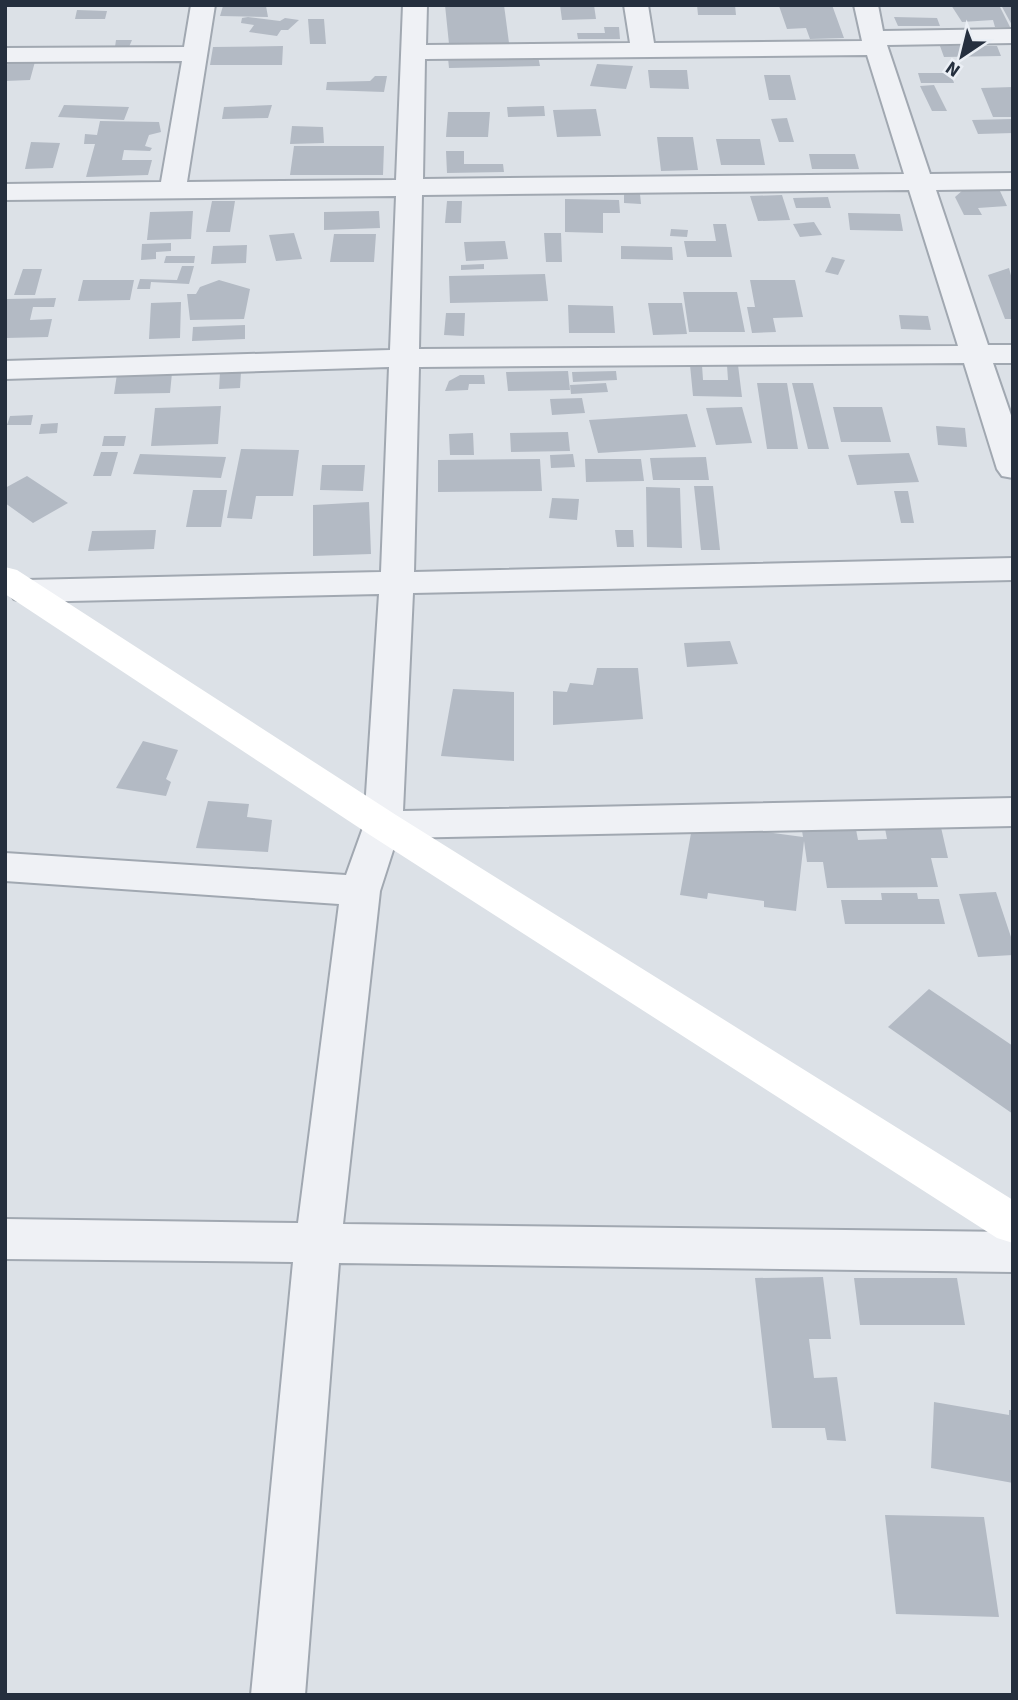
<svg xmlns="http://www.w3.org/2000/svg" width="1018" height="1700" font-family="'Source Sans 3',sans-serif">
<rect width="100%" height="100%" fill="#dce1e7"/>
<!-- building -->
<path fill="#b3bac4" d="M445,5H504L509,43L449,44Z
M560,5H594L596,19L562,20Z
M697,5H735L736,15H698Z
M832,5L844,38L810,39L806,28L787,29L779,6Z
M951,5H999L1010,27H995L993,20L962,22Z
M1001,5H1013V27Z
M223,6H266L268,17L220,16Z
M77,10L107,11L105,19H75Z
M248,17L280,21L285,18L299,20L288,30H281L277,36L249,32L254,25L241,23L242,18Z
M894,17L937,18L940,26H898Z
M308,19H324L326,44H310Z
M604,27H619L620,39H578L577,33H605Z
M116,40H132L129,47H115Z
M283,46L282,65H210L213,47Z
M940,46H997L1001,56L944,57Z
M538,56L540,66L449,68L448,58Z
M8,58H36L30,80L5,81Z
M597,64L633,66L626,89L590,86Z
M648,70H687L689,89L650,88Z
M918,73H951L954,83H921Z
M764,75H790L796,100H769Z
M375,76H387L384,92L326,90L327,82L370,81Z
M934,85L947,111H932L920,86Z
M1013,87V117H993L981,88Z
M64,105L129,107L124,120L58,117Z
M272,105L268,118L222,119L224,107Z
M544,106L545,116L508,117L507,107Z
M596,109L601,136L557,137L553,110Z
M448,112H490L488,137H446Z
M787,118L794,142H779L771,119Z
M1013,119V133L978,134L972,120Z
M100,121L159,122L161,132L149,135L145,146L152,148L150,151L124,150L122,160H152L148,175L86,177L95,144H84L85,134L97,135Z
M292,126L323,127L324,143L290,144Z
M657,137H693L698,170L661,171Z
M716,139H760L765,165H721Z
M31,142L60,143L53,168L25,169Z
M294,146H384L383,175H290Z
M446,151H464V164H503L504,172L447,173Z
M809,154H855L859,169H812Z
M963,190L1000,191L1007,206L978,208L982,215H964L955,197Z
M624,194H640L641,204L624,203Z
M782,195L790,220L758,221L750,196Z
M828,197L831,208H796L793,198Z
M565,199L619,200L620,213H603V233L565,232Z
M212,201H235L230,232H206Z
M447,201H462L461,223H445Z
M193,211L191,239L147,240L150,212Z
M379,211L380,228L324,230V212Z
M848,213L900,214L903,231L850,230Z
M814,222L822,235L800,237L793,224Z
M713,224H726L732,257H687L684,241H716Z
M671,229L688,230L687,237L670,236Z
M294,233L302,259L276,261L269,235Z
M544,233H561L562,262H546Z
M334,234H376L374,262H330Z
M505,241L508,259L466,261L464,242Z
M171,243V251L156,252V259L141,260L142,244Z
M247,245L246,263L211,264L213,246Z
M621,246L672,247L673,260L621,259Z
M166,256H195L194,263H164Z
M832,257L845,260L838,275L825,272Z
M484,264V269L461,270V265Z
M182,266H194L189,284L151,282L150,289H137L140,279L177,280Z
M1009,268L1013,283V319H1005L988,275Z
M23,269H42L35,295H14Z
M545,274L548,301L450,303L449,276Z
M83,280H134L130,300L78,301Z
M219,280L250,289L244,319L190,320L187,294H196L200,287Z
M750,280H795L803,317L773,318L776,332L752,333L747,307H755Z
M683,292H737L745,332H689Z
M56,298L54,307H33L30,320L52,319L48,337L5,338L7,299Z
M181,302L180,338L149,339L151,303Z
M648,303H682L687,334L653,335Z
M568,305L613,306L615,333H569Z
M446,313H465L464,336L444,335Z
M899,315L928,316L931,330L901,329Z
M245,325V339L192,341L193,327Z
M690,365H702L703,380H728L727,365H738L742,397L693,396Z
M568,371L570,390L508,391L506,372Z
M616,371L617,380L573,382L572,372Z
M220,372H241L240,388L219,389Z
M172,373L170,393L114,394L117,374Z
M460,375H484L485,384H469L468,390L445,391L449,381Z
M606,383L608,392L571,394L570,385Z
M757,383H787L798,449H767Z
M792,383H813L829,449H808Z
M582,398L585,413L552,415L550,399Z
M221,406L218,444L151,446L155,408Z
M742,407L752,443L716,445L706,408Z
M833,407H882L891,442H841Z
M687,414L696,447L598,453L589,420Z
M33,415L31,425H7L10,416Z
M58,423L57,433L39,434L41,424Z
M936,426L965,428L967,447L938,445Z
M568,432L570,451L511,452L510,433Z
M473,433L474,455H450L449,434Z
M104,436H126L124,446H102Z
M241,449L299,450L293,496H256L252,519L227,518Z
M101,452H118L111,476H93Z
M909,453L919,482L857,485L848,455Z
M140,454L226,457L221,478L133,474Z
M573,454L575,467L551,468L550,455Z
M706,457L709,480H653L650,458Z
M540,459L542,491L438,492V460Z
M585,459H641L644,481L586,482Z
M322,465H365L363,491L320,490Z
M27,476L68,503L33,523L5,503V488Z
M694,486H713L720,550H701Z
M646,487L680,488L682,548L647,547Z
M193,490H227L221,527H186Z
M894,491H908L914,523H901Z
M552,498L579,499L577,520L549,518Z
M369,502L371,554L313,556V505Z
M156,530L154,549L88,551L92,531Z
M615,530H633L634,547H617Z
M730,641L738,664L687,667L684,643Z
M597,668H638L643,719L553,725V691L567,692L570,683L593,685Z
M453,689L514,692V761L441,756Z
M143,741L178,750L166,779L171,782L166,796L116,788Z
M208,801L249,804L247,817L272,820L268,852L196,848Z
M693,822L803,837L801,824H855L858,840L887,839L884,823H940L948,858H931L938,887L827,888L823,862H807L804,841L796,911L764,907V901L708,893L707,899L680,895Z
M996,892L1013,943V955L978,957L959,894Z
M881,893H917L918,899H939L945,924H845L841,900H882Z
M929,989L1013,1046V1114L888,1027Z
M823,1277L831,1339H809L814,1378L837,1377L846,1441L827,1440L825,1428H772L755,1278Z
M854,1278H957L965,1325H860Z
M934,1402L1009,1415V1410H1013V1483L931,1468Z
M885,1515L984,1517L999,1617L896,1614Z"/>
<g fill="none" stroke-linecap="round" stroke-linejoin="round">
<defs>
<path id="street" d="M191,5H215L187,182L396,180L403,5H427L426,45L630,43L624,5H648L654,43L862,41L854,5H878L883,31L1013,29V43L887,45L930,174L1013,173V189L936,190L988,345H1013V363H993L1013,421V478L1002,476L997,469L964,363L419,367L414,572L1013,558V580L413,593L403,811L1013,798V826L397,838L380,891L343,1224L1013,1232V1272L339,1263L305,1695H251L293,1262L5,1259V1219L298,1223L339,904L5,881V853L346,875L364,825L379,594L26,602L14,599L9,591L14,583L26,580L381,572L389,367L5,379V361L390,350L396,196L5,200V184L161,182L182,61L5,62V48L184,47ZM867,55L904,174L423,179L425,59ZM909,190L958,346L419,349L422,195Z"/>
</defs>
<!-- street casing -->
<use href="#street" stroke="#a1a8b1" stroke-width="4"/>
<!-- street -->
<use href="#street" fill="#eff1f5" fill-rule="evenodd"/>
<!-- secondary -->
<path fill="#fff" fill-rule="evenodd" d="M5,567L17,570L396,815L1013,1200V1243L997,1238L370,835L5,594Z"/>
</g>
<!-- border -->
<rect width="1018" height="1700" fill="none" stroke="#252f3e" stroke-width="14"/>
<!-- north arrow -->
<g transform="translate(962 56) rotate(215)" stroke="#ebeff5" stroke-width="5" paint-order="stroke">
<path d="M0-5L12 26L0 18L-12 26Z" fill="#252f3e"/>
<text y="-10" font-size="19" font-weight="bold" text-anchor="middle" fill="#252f3e">N</text>
</g>
</svg>
